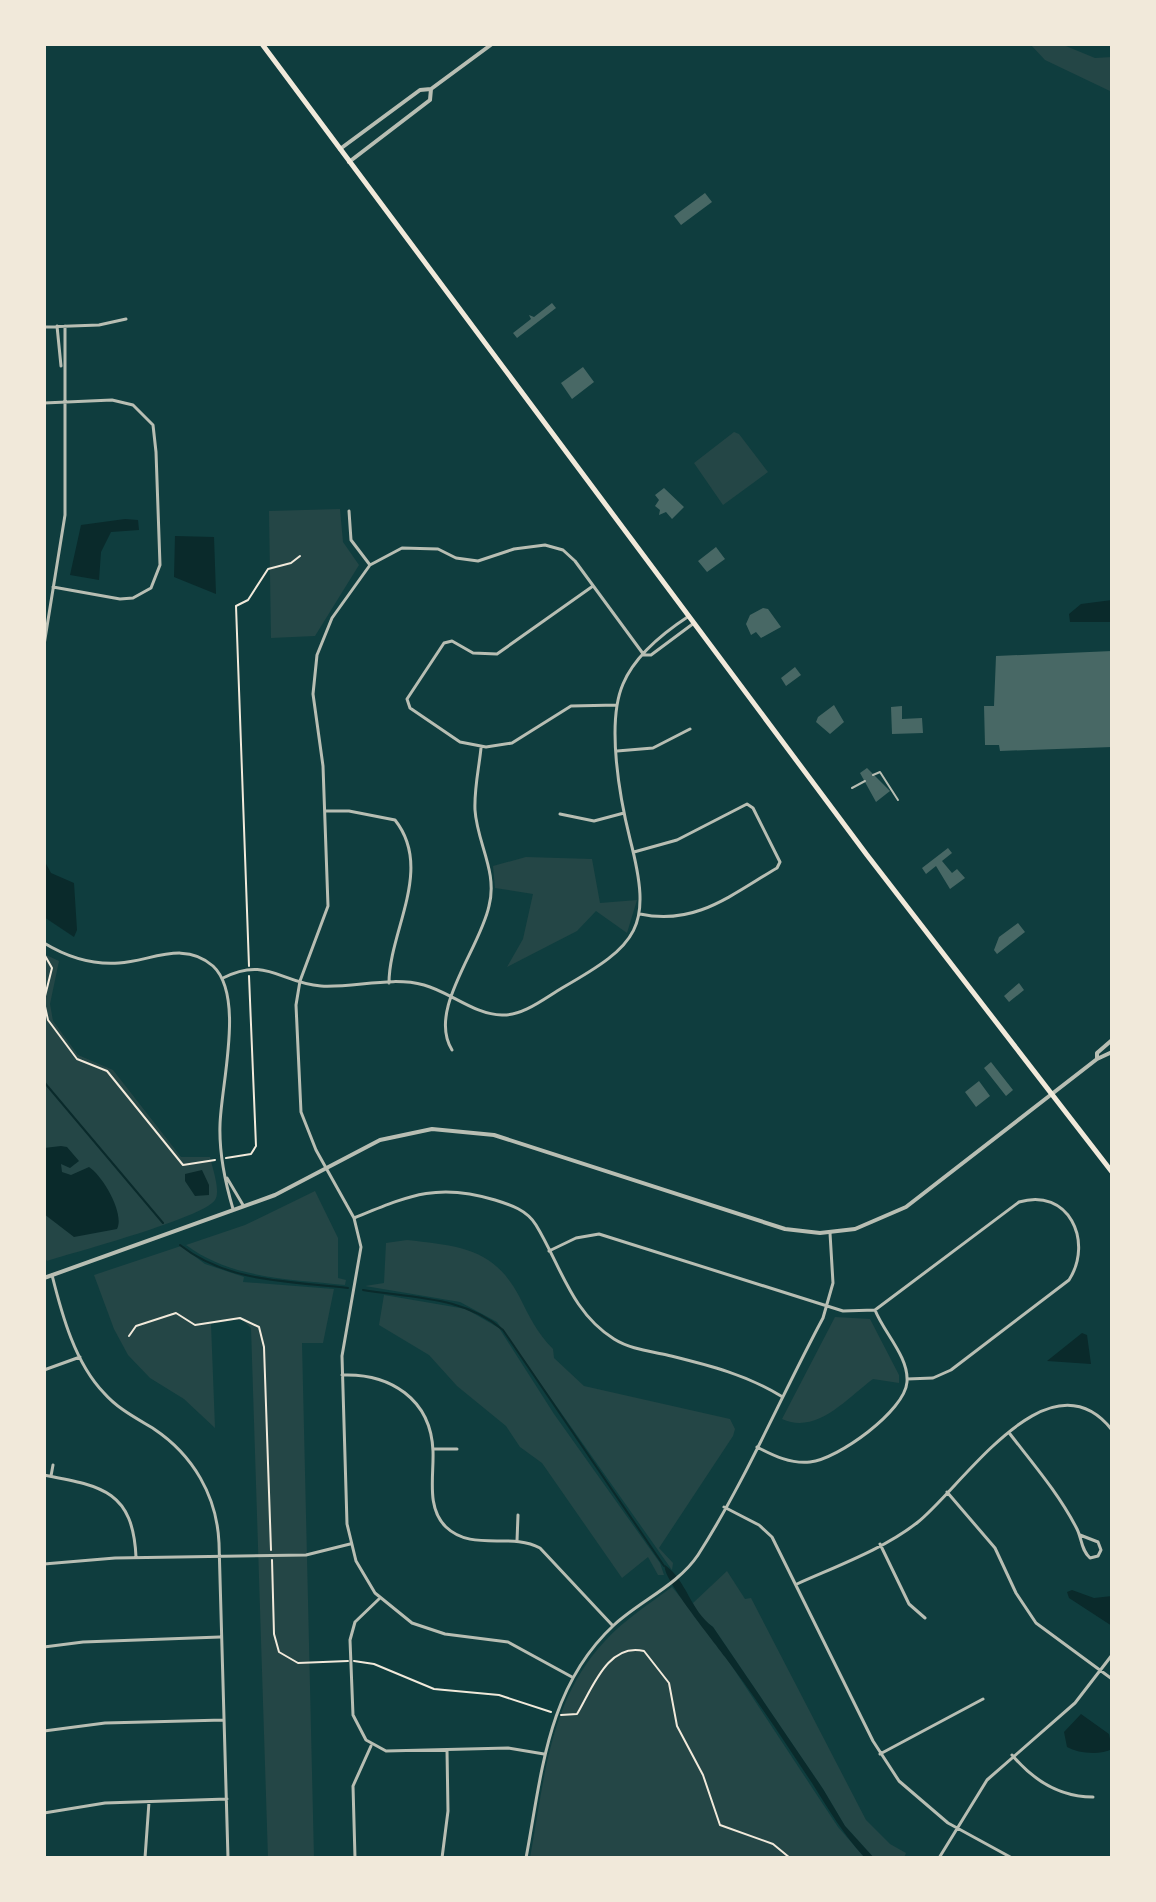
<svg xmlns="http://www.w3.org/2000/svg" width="1156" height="1902" font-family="'Varela Round',sans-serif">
<rect width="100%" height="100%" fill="#0f3d3e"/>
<!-- green -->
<path fill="#244646" d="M1030,44H1061L1095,58L1112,57V92L1045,60Z
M734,432L739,434L768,472L723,505L694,463Z
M340,509L343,542L359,565L315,636L271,638L269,511Z
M526,857L592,859L600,903L637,900L627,933L596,911L577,931L507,967L523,939L533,894L495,888L493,866Z
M44,954L59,961L50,1004L53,1021L78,1055L113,1070L181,1157H210C212,1167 221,1191 215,1200C203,1218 75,1252 47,1261L44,1256Z
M315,1191L338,1238V1278L346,1280L345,1285C291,1279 231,1279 186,1245L245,1225Z
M407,1240C458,1246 493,1247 519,1296C529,1316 537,1333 553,1349L554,1358L584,1386L730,1419L735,1429L733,1436L659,1548L673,1563L672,1570L497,1322L460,1302L365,1286L384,1283L386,1243Z
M181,1246L205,1264L244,1277L243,1282L334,1289L323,1343H302L314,1858H268L251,1328L241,1319L211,1324L215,1428L184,1399L150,1378L128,1355L114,1329L94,1275Z
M384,1295L466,1309L499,1328L554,1414L660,1563L664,1575H658L648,1557L622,1578L542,1463L520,1447L506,1426L457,1386L429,1355L379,1325Z
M835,1317L870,1319L899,1375V1383L873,1379C847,1398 817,1435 782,1419Z
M727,1571L745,1599L751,1598L866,1820L890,1844L906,1853L904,1858H874L845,1826L823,1789L713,1627L698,1615L693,1603Z
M672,1587L714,1639L838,1827L865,1858H530C544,1782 549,1700 605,1641C624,1620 649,1604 672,1587Z"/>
<!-- water -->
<path fill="#0a2a2b" d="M125,519L138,520L139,530L111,532L101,552L99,580L70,575L81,525Z
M175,536L214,537L216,594L174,577Z
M1112,600V622H1070L1069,614L1081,604Z
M44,860L51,873L74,883L77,930L74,937L44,917Z
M61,1146L67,1147L79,1161L70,1168L61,1164L62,1172L71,1175L89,1167C103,1176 125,1214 117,1229L74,1237L44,1214V1148Z
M202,1170L209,1185V1195L195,1196L185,1181V1174Z
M1082,1333L1087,1335L1091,1364L1047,1361Z
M665,1565C687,1581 690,1610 713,1627L823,1789L845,1826L874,1858H865C843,1834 829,1810 812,1783C784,1741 756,1698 725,1657C716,1644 660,1576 665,1565Z
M1072,1590L1094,1598L1112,1596V1626L1069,1598L1067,1592Z
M1081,1714L1109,1734L1112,1749C1101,1755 1079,1754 1067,1747L1064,1732Z"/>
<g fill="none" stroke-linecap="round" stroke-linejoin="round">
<!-- stream -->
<path stroke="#0a2a2b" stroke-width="2" d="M44,1082L163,1223
M180,1245C228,1283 290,1281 348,1288
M363,1290C412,1298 463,1296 503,1330L664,1566"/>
</g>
<!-- building -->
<path fill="#486865" d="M705,193L712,202L681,225L674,216Z
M552,303L556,308L517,338L513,333L531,319L529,315L534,317Z
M583,367L594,382L572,399L561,383Z
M664,488L684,507L672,519L666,512L659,515L660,510L655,506L659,500L655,495Z
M716,547L725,559L707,572L698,561Z
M763,608L768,609L781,627L761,638L756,632L751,635L746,624L750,615Z
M1112,651V747L1000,751L999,745H985L984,706H994L996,656Z
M795,667L801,675L786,686L781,678Z
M834,705L844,722L830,734L816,722L818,717Z
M902,706V719L922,718L923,733L892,734L891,707Z
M867,768L890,791L876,802L860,773Z
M948,848L952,853L942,861L952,873L957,869L965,878L950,889L936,866L926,874L922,868Z
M1018,923L1025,932L997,954L994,950L999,937Z
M1019,983L1024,990L1009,1002L1004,996Z
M991,1062L1013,1090L1006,1096L984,1068Z
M979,1081L990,1096L976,1107L965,1092Z"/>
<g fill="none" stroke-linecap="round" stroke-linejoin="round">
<!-- path -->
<path stroke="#f1e9da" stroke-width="2" d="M44,954L52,968L44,1000
M249,966L236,606L248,600L268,569L291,563L300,556
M44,1002L48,1020L77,1059L107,1071L183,1165L215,1160
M226,1158L251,1154L256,1146L249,976
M129,1336L136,1326L176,1313L195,1325L240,1318L259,1327L264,1347L271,1550
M272,1560L274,1634L279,1652L298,1663L348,1661
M354,1661L374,1664L434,1689L499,1695L551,1712
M561,1715L577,1714C592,1689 608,1642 644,1651L669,1683L677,1726L703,1775L720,1825L773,1844L790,1858"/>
<!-- service -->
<path stroke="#b8beb3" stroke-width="2" d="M873,775L880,772L898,800
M852,788L865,781"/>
<!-- minor -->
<path stroke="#b8beb3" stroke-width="3" d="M57,326L61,366
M44,327L99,325L126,319
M44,403L112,400L133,405L153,425L156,452L160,565L151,588L133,598L120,599L53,587
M349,511L351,540L370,565
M593,586L497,654L473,653L452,641L444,643L407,699L410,708L460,742L486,747L512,743L571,706L617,705
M44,645L65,515V326
M644,655H651L694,623
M44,686V733
M617,751L653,748L690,729
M326,811H349L395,820C434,869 389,931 389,983
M560,814L594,821L624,813
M634,852L677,840L747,804L753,808L780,862L777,868C731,895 695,926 640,914
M44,943C67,957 92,965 119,963C151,961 184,940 213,966C245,996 221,1084 220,1125C219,1154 225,1182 233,1209
M223,978C266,956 281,983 321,986C354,988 391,976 424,985C450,992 475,1015 502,1015C523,1016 545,998 562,988C639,944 653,928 630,839C620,799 606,723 623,684C635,655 663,633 689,616
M452,1050C427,1010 480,949 489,906C498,872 477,843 475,810C474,789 479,768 481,748
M227,1178L243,1205
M354,1218C408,1196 437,1182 495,1200C511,1205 527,1210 536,1225C561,1266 571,1312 614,1339C630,1349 649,1351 667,1355C707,1365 745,1374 781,1396
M549,1251L576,1238L599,1234L843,1311L875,1310L1019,1202C1068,1187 1094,1241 1069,1280L951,1370L933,1378L907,1379
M52,1275C62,1315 75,1363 104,1393C118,1409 136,1418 154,1429C193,1455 217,1496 219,1543L228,1858
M44,1370L80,1357
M342,1375C390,1373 431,1399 433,1451C434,1476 426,1508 446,1527C472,1552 510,1532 540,1548L613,1626
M1010,1434C1034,1465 1059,1494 1077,1529C1082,1539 1081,1550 1090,1558L1098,1556L1101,1550L1098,1542L1080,1535
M757,1447C774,1456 791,1464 810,1462C838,1459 905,1411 907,1382C909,1357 884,1333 875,1310
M434,1449H457
M44,1475C102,1486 133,1491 136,1557
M51,1476L53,1465
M947,1492L995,1548L1016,1593L1036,1623L1112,1679
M724,1507L759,1525L772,1537L873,1741L899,1781L948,1823L1012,1858
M517,1541L518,1515
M880,1544L909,1604L925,1618
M44,1564L115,1558L306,1555L350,1544
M797,1584C837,1566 884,1549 918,1522C963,1486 1049,1350 1112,1430
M380,1598L355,1622L350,1640L353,1715L366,1740L386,1751L508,1748L544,1754
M44,1647L83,1642L220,1637
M572,1677L508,1642L445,1634L412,1623L375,1593L356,1561L347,1524L342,1356L361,1247L354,1218L316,1150L301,1112L296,1005L300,981L328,906L323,766L313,694L317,655L332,618L370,565L402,548L438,549L456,558L478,561L514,549L545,545L563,550L575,561L644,655
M44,1731L105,1723L224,1720
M880,1754L983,1699
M1012,1755C1033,1780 1060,1797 1093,1797
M44,1813L105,1803L227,1799
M145,1858L149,1802
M355,1858L353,1786L371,1746
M442,1858L448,1811L447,1750
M526,1858C542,1773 547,1687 614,1625C640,1601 678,1585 698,1555C746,1480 781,1396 823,1318L833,1283L830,1233
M939,1858L987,1780L1075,1703L1112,1655"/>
<!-- tertiary -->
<path stroke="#b8beb3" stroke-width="4" d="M340,149L420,90L431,89L492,44
M349,162L430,100L431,89
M1097,1059V1053L1112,1040
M44,1278L275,1195L380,1140L432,1129L494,1135L785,1229L820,1233L855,1229L906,1207L1097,1059L1112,1052"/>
<!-- primary -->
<path stroke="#f1e9da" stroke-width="5" d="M262,44L867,855L1112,1172"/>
</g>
<!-- border -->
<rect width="1156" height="1902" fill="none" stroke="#f1e9da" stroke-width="92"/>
</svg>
